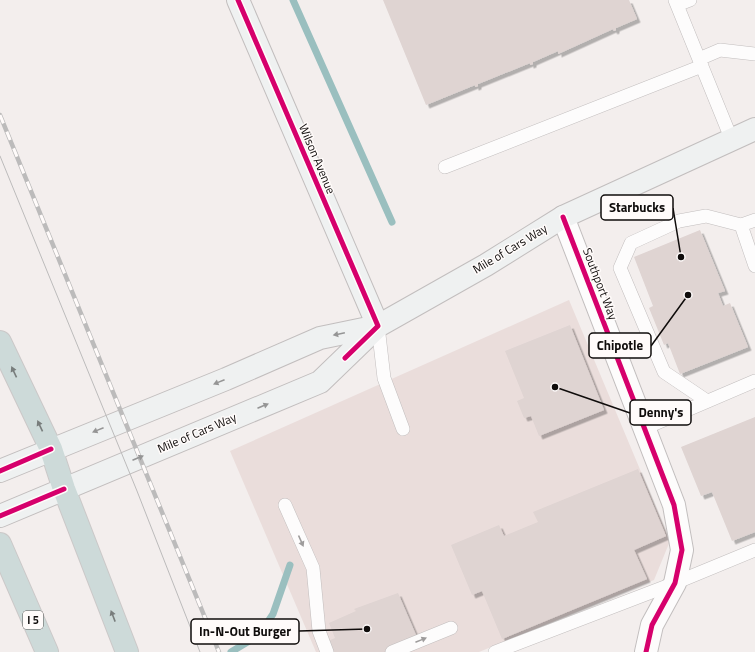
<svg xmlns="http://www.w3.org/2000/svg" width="755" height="652" font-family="'Titillium Web',sans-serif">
<defs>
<filter id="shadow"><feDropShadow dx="3.5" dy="3.5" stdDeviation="0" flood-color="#0004"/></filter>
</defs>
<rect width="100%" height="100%" fill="#f3eeed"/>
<!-- built -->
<path fill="#eadddb" d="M569,300L670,541L654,580L479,652H316L230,451Z"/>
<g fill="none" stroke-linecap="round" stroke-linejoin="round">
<!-- stream -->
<path stroke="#9abfbf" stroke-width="7" d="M293,0L392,222
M231,652L259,635L273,614L290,565"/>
</g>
<!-- building -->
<path fill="#dfd4d2" filter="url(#shadow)" d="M383,0H629L637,19L616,28V30L614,31L613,29L558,54V51L533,62V64L530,65V63L478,84V86L475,87V85L426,105Z
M700,230L725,291L718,293L723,306L730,303L748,347L680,374L668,343L664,345L649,308L653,306L634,257Z
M570,325L604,410L539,436L531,416L524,418L517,401L524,398L505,351Z
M755,417V532L732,541L712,492L701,496L681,447Z
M638,469L666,536L634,550L647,579L502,639L482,591L472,595L451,545L499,525L504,536L538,522L533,512Z
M398,593L416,635L384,652H332L328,641L335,638L329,623L356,611L354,609Z"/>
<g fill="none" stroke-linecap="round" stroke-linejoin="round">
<defs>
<path id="lane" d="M675,0L731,138
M677,5L690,0
M699,59L720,50L755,54
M445,167L702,66
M755,220L741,225L755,266
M378,326L384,378L403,429
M707,401L664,372L620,268L631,243L679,221L706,216L741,225
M645,428L755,381
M285,505L313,568L319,631L327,652
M392,652L451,628
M495,652L675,583L755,550"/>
<path id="street" d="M563,217L674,505L682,550L675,583L652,625L646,652"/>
<path id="secondary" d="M238,0L378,326
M0,471L226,379L320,338L378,326
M0,516L320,382L378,326L486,265L563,217L755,129"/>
<path id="highway" d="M0,342L51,449L64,489L127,652
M0,544L47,652"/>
</defs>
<!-- lane casing -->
<use href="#lane" stroke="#c2bebe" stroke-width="14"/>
<!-- street casing -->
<use href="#street" stroke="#c2bebe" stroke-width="24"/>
<!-- secondary casing -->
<use href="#secondary" stroke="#c2bebe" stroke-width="24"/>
<!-- highway casing -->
<use href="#highway" stroke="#cbc8c8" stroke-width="24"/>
<!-- lane -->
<use href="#lane" stroke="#fdfcfc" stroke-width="13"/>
<!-- street -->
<use href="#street" stroke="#fdfcfc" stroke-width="22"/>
<!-- secondary -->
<use href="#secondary" stroke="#eff1f1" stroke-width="22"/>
<!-- highway -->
<use href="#highway" stroke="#cddad9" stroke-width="22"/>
<!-- tram -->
<path stroke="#bcbbbb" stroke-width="1" d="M0,156L137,491L200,652"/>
<defs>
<path id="rail" d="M0,115L219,652"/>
</defs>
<!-- rail casing -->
<use href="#rail" stroke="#bcbbbb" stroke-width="4.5"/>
<!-- rail -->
<use href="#rail" stroke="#fffbfa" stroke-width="3" stroke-dasharray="9" stroke-linecap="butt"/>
<defs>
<path id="cycleway" d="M238,0L378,326L345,358
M563,217L674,505L682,550L675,583L652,625L646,652
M0,471L51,449
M0,516L64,489"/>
</defs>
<!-- cycleway casing -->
<use href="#cycleway" stroke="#fffbfa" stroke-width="8"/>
<!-- cycleway -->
<use href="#cycleway" stroke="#d6006c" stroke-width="5"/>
</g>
<!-- one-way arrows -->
<defs><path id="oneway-solid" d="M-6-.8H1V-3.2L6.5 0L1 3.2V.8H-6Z"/></defs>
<g fill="#959595">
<use href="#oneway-solid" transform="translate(339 334) rotate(168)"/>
<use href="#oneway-solid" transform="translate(219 382) rotate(158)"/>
<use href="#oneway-solid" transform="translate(263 406) rotate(-23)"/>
<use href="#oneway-solid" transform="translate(98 430) rotate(158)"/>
<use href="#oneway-solid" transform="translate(138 458) rotate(-23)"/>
</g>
<g fill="#787d7c">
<use href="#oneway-solid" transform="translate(14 372) rotate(-115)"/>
<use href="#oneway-solid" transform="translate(40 426) rotate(-115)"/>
<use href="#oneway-solid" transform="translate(113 616) rotate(-111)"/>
</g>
<g fill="#9e9c9c">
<use href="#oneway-solid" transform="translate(301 541) rotate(66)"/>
<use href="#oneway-solid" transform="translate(421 640) rotate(-22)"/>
</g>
<g text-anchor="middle" stroke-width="3" stroke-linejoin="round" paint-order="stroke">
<!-- shield labels -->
<rect fill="#fffbfa" stroke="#575453" stroke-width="1" x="23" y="611" width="20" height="18" rx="3"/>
<g font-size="11" font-weight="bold" fill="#0f0c0b">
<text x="33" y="624">I 5</text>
</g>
<!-- street labels -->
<g font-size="12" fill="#0f0c0b" stroke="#fffbfa">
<text transform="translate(317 159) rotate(67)" y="4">Wilson Avenue</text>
<text transform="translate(510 249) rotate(-31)" y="4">Mile of Cars Way</text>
<text transform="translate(600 284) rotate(69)" y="4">Southport Way</text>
<text transform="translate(197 433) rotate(-23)" y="4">Mile of Cars Way</text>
</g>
</g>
<!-- callouts -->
<path fill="none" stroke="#0f0c0b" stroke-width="1.5" d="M681 257L673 208M688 295L651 346M555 387L630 413M367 629L299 631"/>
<g fill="#0f0c0b" stroke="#fffbfa" stroke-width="1.5">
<circle cx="681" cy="257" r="4"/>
<circle cx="688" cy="295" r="4"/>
<circle cx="555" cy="387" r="4"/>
<circle cx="367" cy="629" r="4"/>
</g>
<g fill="#fffbfa" stroke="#0f0c0b" stroke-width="1.5">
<rect x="601" y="195" width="72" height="25" rx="4"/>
<rect x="589" y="333" width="62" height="25" rx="4"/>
<rect x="630" y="400" width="61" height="25" rx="4"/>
<rect x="191" y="619" width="108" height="25" rx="4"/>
</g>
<g font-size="13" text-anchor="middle" font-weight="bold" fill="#0f0c0b">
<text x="637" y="212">Starbucks</text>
<text x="620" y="350">Chipotle</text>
<text x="661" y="417">Denny's</text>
<text x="245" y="636">In-N-Out Burger</text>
</g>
</svg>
